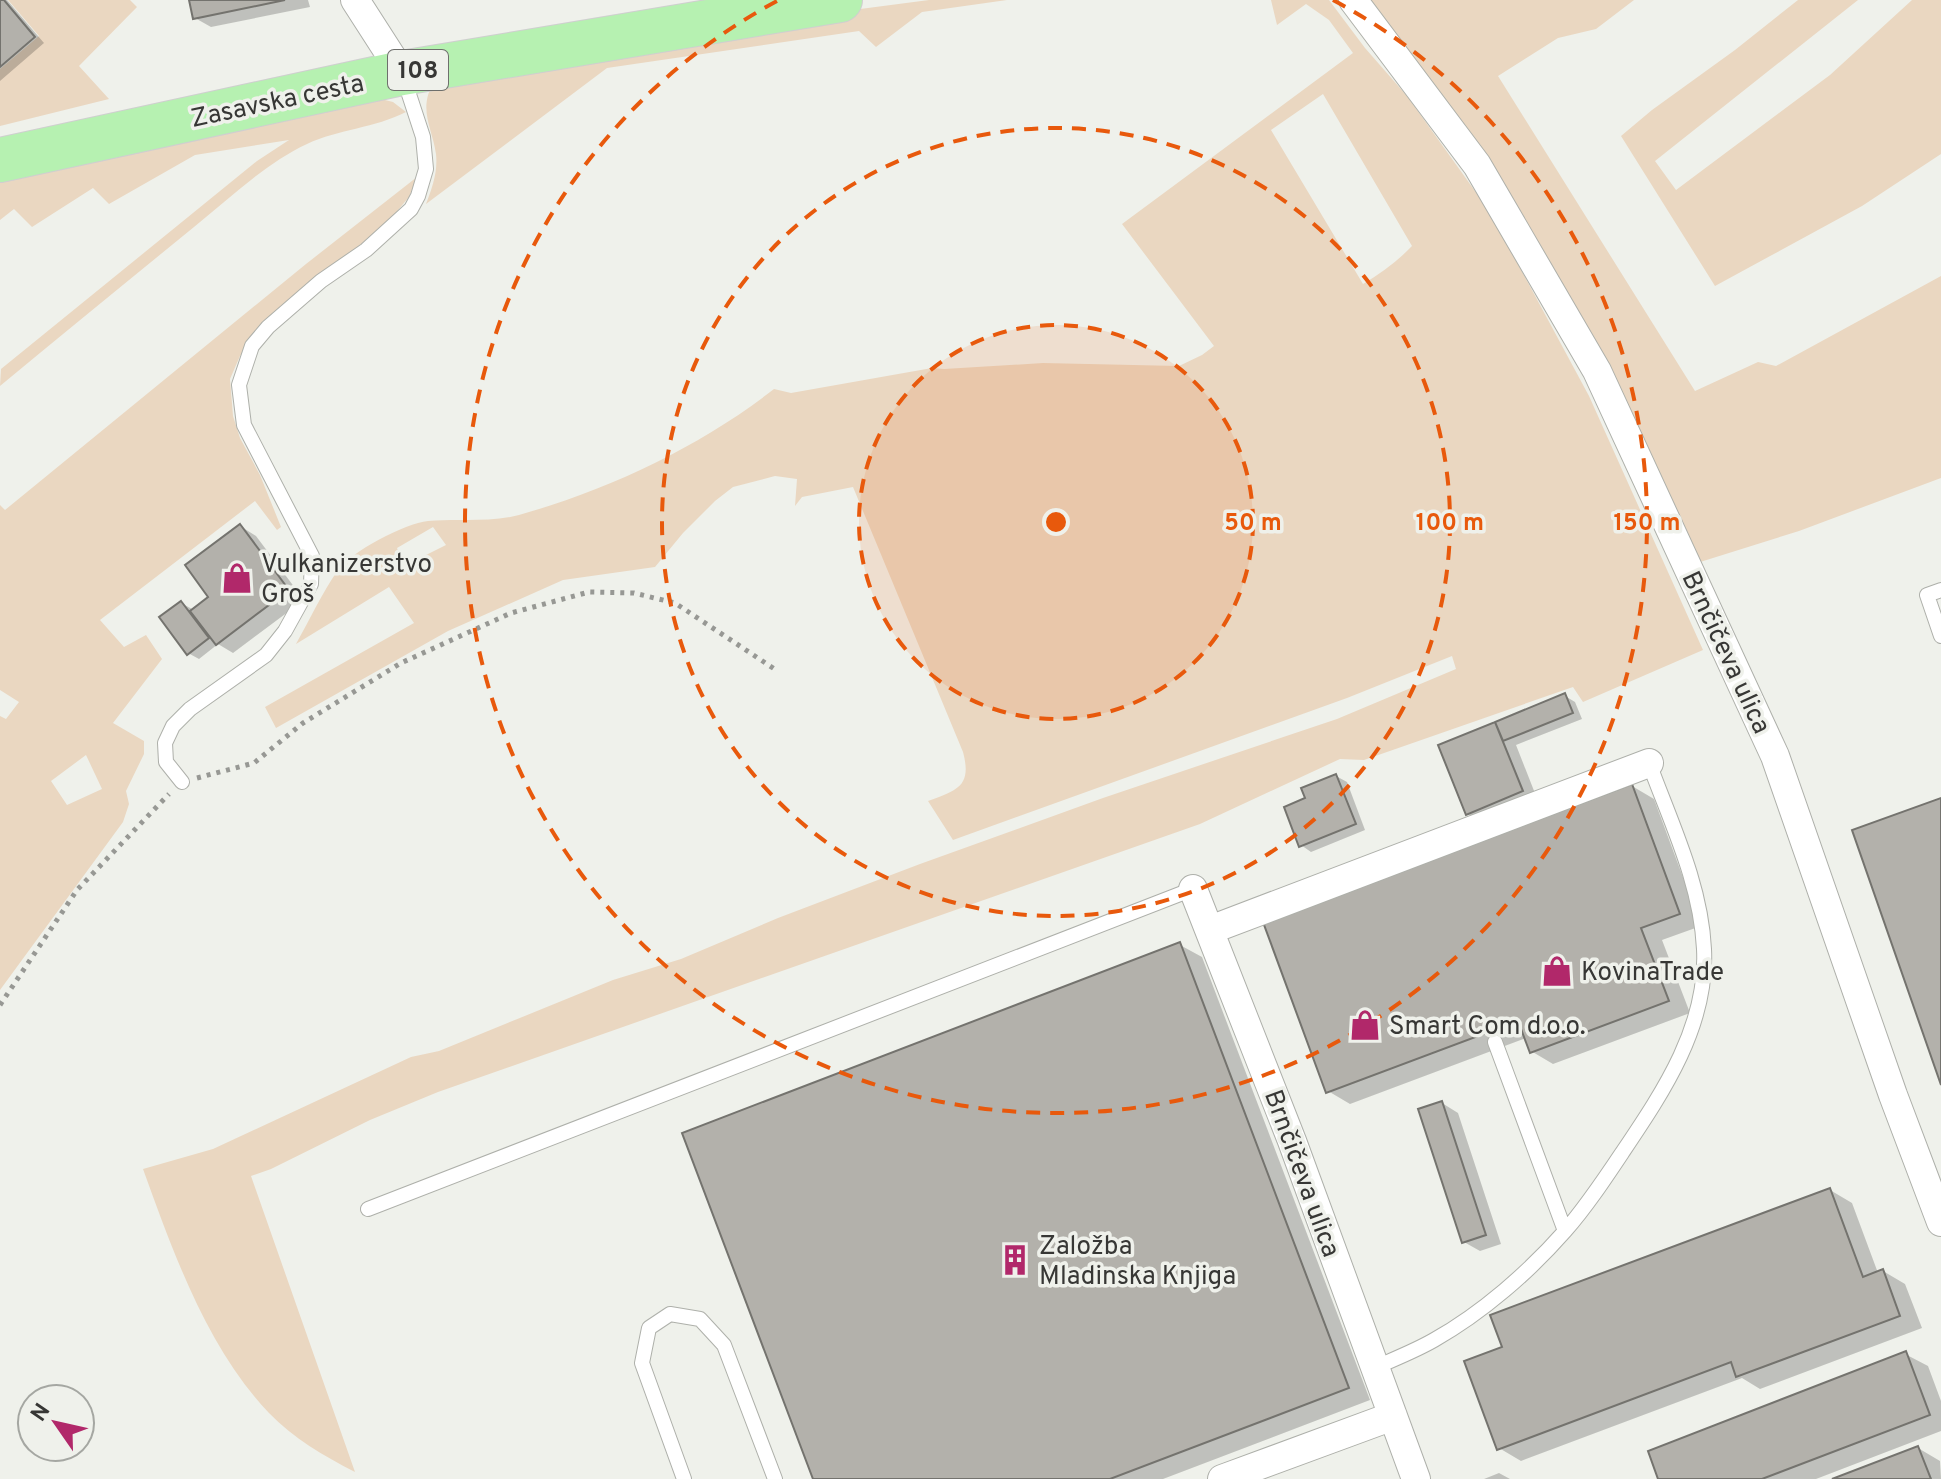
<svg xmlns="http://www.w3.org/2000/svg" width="1941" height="1479" font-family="Overpass,sans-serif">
<rect width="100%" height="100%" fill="#eff1eb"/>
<!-- green -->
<path fill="#ead7c1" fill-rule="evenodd" d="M8,0H130L137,7L79,66L109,99L0,126V69L39,36Z
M929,0H1007L922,12L876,47L859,31L607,68L426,204C432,188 438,172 436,154C432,127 419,111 432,85L845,11Z
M1271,0H1329L1365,48L1407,96L1490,212L1589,396L1703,650L1583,702L1573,687L1364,760L1340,759L1200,824L438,1092L370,1120L271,1169L251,1176L355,1472C324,1456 293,1438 269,1413C207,1348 173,1252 143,1169L213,1149L411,1057L439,1051L613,980L681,959L778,918L920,864L1103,798L1337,719L1456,669L1452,656L1347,698L953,840L928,801C958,790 972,786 963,752L853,487L802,497L795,506L797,479L775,476L733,487L715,501L683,533L655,567L563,580L448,631L276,728L265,707L414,623L389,587L296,644C310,619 322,593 338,570C351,552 405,523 428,521C458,518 489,523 519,515C608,490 701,446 774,389L791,393L932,368L944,369L1043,363L1179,366L1202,355L1214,346L1122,224L1353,53L1329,20L1306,4L1277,25ZM1323,94L1412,246C1398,261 1381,273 1363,284L1271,130ZM433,527L446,545L404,566L397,548Z
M1369,0H1634L1596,29L1558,38L1498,76L1695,391L1758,362L1776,366L1941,276V478L1799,531L1697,563L1487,162L1465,125Z
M1798,0H1858L1655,161L1676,190L1830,75L1912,0H1941V154L1862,206L1715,286L1621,136L1652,110L1735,50Z
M373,97L393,102L406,112C375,128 339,129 307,144C266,163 229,199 194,227C129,280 64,333 0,386L1,369L257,161L289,140L195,155L109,204L93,188L32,227L14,209L0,220V174Z
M417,177L409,197L387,223L262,325L240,356L230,379L233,416L240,438L260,475L281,527L277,530L255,501L100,620L124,647L146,635L162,659L113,723L144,741V754L126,791L129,804L123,822L0,990V716L6,719L19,702L0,690V505L5,510L306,264ZM86,755L102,789L67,805L51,781Z"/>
<!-- shadow -->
<path fill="#0003" d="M0,0H7L44,43L0,81Z
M191,0H308L310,7L211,27L195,18Z
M240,526L256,536L304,600L233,653L218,644L199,659L188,653L181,603L192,609L211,597Z
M1565,696L1575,702L1582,719L1516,745L1538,801L1484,823L1467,813L1440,746Z
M1336,776L1347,782L1365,830L1311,852L1301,845L1308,799Z
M1632,786L1654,799L1701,926L1662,940L1690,1013L1553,1064L1531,1051L1526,1038L1350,1104L1328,1091Z
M1180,945L1202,957L1370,1400L1163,1479H815Z
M1442,1103L1458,1113L1501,1244L1480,1251L1464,1242Z
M1830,1190L1852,1203L1878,1273L1883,1271L1905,1284L1922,1328L1760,1389L1742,1378L1521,1461L1499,1448L1505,1348Z
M1905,1354L1928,1366L1941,1401V1431L1816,1479H1660Z
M1918,1448L1940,1461L1941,1479H1837Z
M1499,1473L1510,1479H1484Z"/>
<!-- building -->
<path fill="#b3b1ab" stroke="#74736e" stroke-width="2" d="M0,0H4L35,37L0,67Z
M189,0H285L193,19Z
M240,524L289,590L216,645L190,611L208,597L185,565Z
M181,601L209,638L187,655L159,617Z
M1565,693L1573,713L1503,741L1495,722Z
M1495,722L1523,791L1466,815L1438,745Z
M1336,774L1356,824L1299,847L1284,807L1305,798L1301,788Z
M1632,784L1680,914L1641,928L1669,1001L1530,1053L1518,1021L1326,1093L1263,922Z
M1941,798V1085L1852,830Z
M1180,942L1349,1388L1110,1479H813L682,1133Z
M1442,1101L1486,1235L1462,1243L1418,1109Z
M1830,1188L1863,1277L1883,1269L1900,1316L1736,1377L1731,1362L1497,1450L1464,1361L1502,1347L1490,1315Z
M1906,1351L1930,1415L1762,1479H1658L1648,1451Z
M1918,1446L1931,1479H1832Z"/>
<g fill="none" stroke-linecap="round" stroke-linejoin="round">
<defs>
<path id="service" d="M1941,590L1927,595L1941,636
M182,782L166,762L165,743L173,726L190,709L266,655L285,631L311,584L312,556L244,425L239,385L252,346L268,327L321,281L366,250L411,209L418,196L426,169L423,137L403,76
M1495,1042L1565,1231
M368,1209L1193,889
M1374,1368C1394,1359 1415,1351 1434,1340C1482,1313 1529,1272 1565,1231C1586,1207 1604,1180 1622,1153C1663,1092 1708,1026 1704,949C1701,884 1671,823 1649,763
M684,1479L642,1363L649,1328L670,1314L700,1319L724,1345L775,1479"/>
<path id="minor" d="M355,0L402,73
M1353,0L1477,165L1597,371L1775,756L1893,1095L1941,1222
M1193,889L1292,1141L1416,1479
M1210,930L1649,763
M1222,1479L1393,1416"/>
<path id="primary" d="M0,160L402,73L840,0"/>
</defs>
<!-- service casing -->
<use href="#service" stroke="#aeb0aa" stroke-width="16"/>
<!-- minor casing -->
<use href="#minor" stroke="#aeb0aa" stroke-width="30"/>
<!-- primary casing -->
<use href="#primary" stroke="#cfcfcf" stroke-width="46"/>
<!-- path -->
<path stroke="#979894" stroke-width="5" stroke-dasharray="4 6" stroke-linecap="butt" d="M197,778L254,763L303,723L401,663L511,613L589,592L634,593L675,603L776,670
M0,1005L77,890L169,794"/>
<!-- service -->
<use href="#service" stroke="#fff" stroke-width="14"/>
<!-- minor -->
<use href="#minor" stroke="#fff" stroke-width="28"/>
<!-- primary -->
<use href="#primary" stroke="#b6f1b1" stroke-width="44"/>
</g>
<!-- distance rings -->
<circle cx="1056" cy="522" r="197" fill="#e8590c" fill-opacity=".12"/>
<g fill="none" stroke="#e8590c" stroke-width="4" stroke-dasharray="14 10">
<circle cx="1056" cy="522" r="197"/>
<circle cx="1056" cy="522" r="394"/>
<path d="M1333 0A591 591 0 1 1 779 0"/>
</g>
<!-- icons -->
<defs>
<symbol id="shop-bare" viewBox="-9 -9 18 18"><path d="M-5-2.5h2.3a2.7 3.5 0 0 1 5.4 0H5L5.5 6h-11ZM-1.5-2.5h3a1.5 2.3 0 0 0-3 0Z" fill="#b1286a" stroke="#eff1eb" stroke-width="2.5" paint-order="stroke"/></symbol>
<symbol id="building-bare" viewBox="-9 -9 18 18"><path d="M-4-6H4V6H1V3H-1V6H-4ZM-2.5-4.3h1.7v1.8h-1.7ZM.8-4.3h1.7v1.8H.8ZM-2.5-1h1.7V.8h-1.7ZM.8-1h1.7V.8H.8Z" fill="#b1286a" stroke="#eff1eb" stroke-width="2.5" paint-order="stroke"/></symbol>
</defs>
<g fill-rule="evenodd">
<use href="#shop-bare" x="215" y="556" width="44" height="44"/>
<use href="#shop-bare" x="1535" y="949" width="44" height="44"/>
<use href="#shop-bare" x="1343" y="1003" width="44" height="44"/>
<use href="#building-bare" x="993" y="1238" width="44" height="44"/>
</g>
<g text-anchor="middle" stroke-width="7" stroke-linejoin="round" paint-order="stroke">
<!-- shield labels -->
<rect fill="#eff1eb" stroke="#6e6f6c" stroke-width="2" x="388" y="50" width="60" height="40" rx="6"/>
<g font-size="24" font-weight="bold" fill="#373735">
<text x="418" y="78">108</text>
</g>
<!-- street labels -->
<g font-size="26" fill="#373735" stroke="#eff1eb">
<text transform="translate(277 100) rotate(-12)" y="9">Zasavska cesta</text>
<text transform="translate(1727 652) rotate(65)" y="9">Brnčičeva ulica</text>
<text transform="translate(1303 1173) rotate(70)" y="9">Brnčičeva ulica</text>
</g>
<!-- poi labels -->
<g font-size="26" fill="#373735" stroke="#eff1eb" text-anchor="start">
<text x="261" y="572">Vulkanizerstvo<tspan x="261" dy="30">Groš</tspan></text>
<text x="1581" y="980">KovinaTrade</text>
<text x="1389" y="1034">Smart Com d.o.o.</text>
<text x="1039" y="1254">Založba<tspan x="1039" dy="30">Mladinska Knjiga</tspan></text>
</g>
</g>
<circle cx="1056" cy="522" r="12" fill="#e8590c" stroke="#eff1eb" stroke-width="4"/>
<g font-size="24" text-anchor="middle" font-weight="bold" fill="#e8590c" stroke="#eff1eb" stroke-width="7" stroke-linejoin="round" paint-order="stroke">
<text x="1253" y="530">50 m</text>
<text x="1450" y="530">100 m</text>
<text x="1647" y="530">150 m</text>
</g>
<!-- north arrow -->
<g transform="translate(56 1423) rotate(304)"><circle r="38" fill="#eff1eb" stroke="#a5a7a2" stroke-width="2"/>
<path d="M0-6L14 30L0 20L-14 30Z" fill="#b1286a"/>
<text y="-12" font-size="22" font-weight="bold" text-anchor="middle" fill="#373735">N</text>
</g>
</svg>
